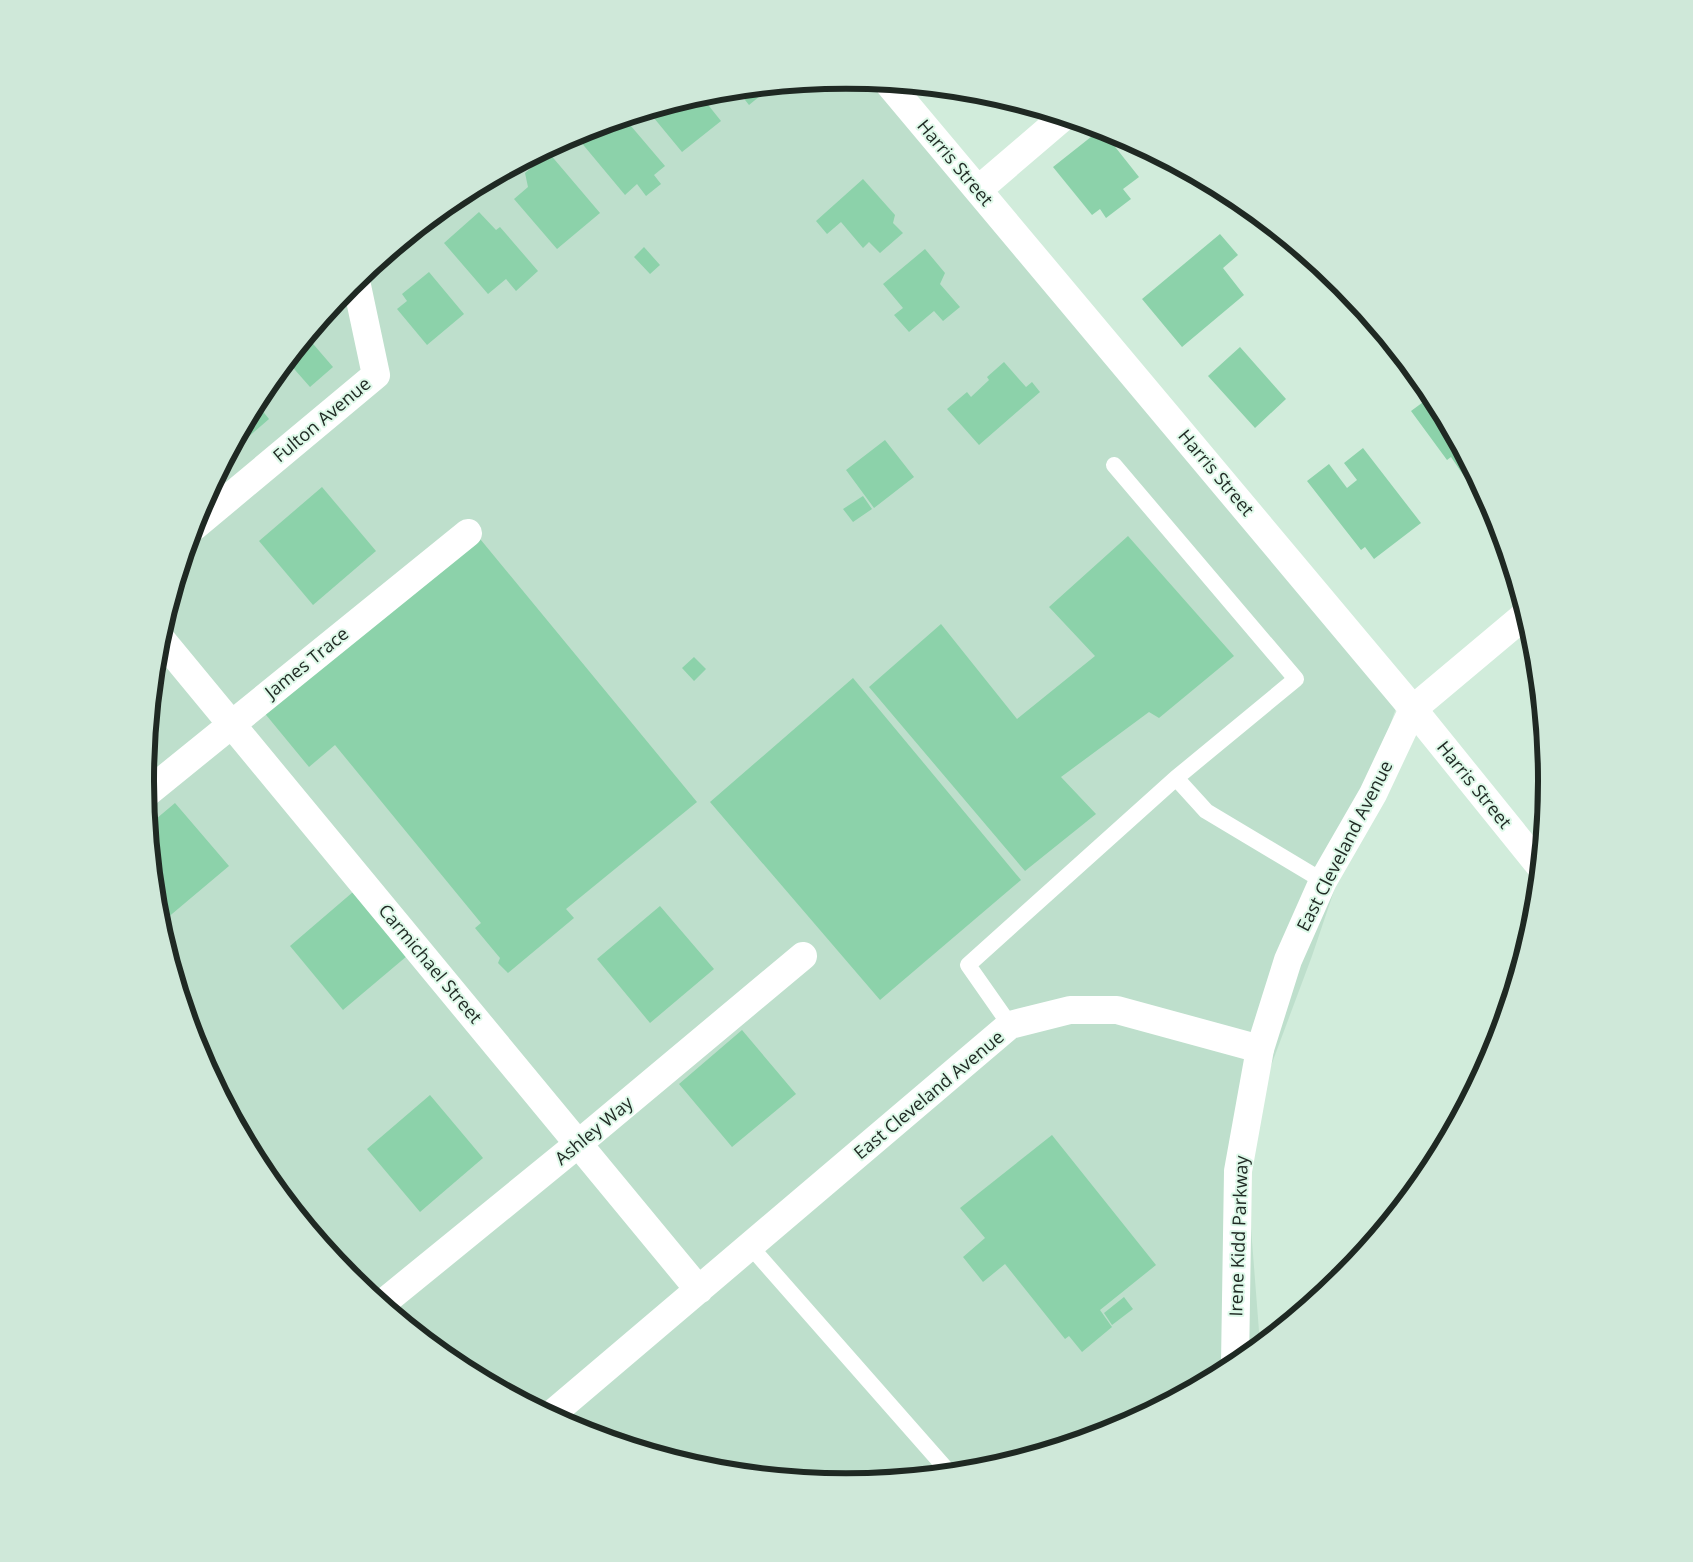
<svg xmlns="http://www.w3.org/2000/svg" width="1693" height="1562" font-family="'Open Sans',sans-serif">
<rect width="100%" height="100%" fill="#d1ecdb"/>
<!-- built -->
<path fill="#bedfcc" d="M847,80L886,84L1400,696L1312,956L1244,1138L1260,1344L1236,1364L1114,1429L983,1469L846,1482L709,1468L578,1429L457,1364L351,1276L263,1170L199,1049L159,917L146,781L159,644L199,512L264,391L351,285L457,198L579,133L710,93Z"/>
<!-- building -->
<path fill="#8cd2aa" d="M770,88L749,105L738,91Z
M975,93L984,94L993,97L985,104Z
M701,96L721,121L682,152L649,112Z
M625,119L665,166L654,175L661,184L646,196L637,184L625,195L575,135Z
M1101,129L1139,177L1123,189L1131,199L1106,218L1100,209L1092,215L1053,167Z
M549,153L600,213L557,249L514,199L528,187L525,173Z
M863,179L895,215L893,223L903,233L880,253L869,242L863,248L841,222L827,234L816,221Z
M479,212L496,230L500,227L538,271L516,291L506,279L488,294L444,243Z
M1220,234L1238,255L1223,268L1244,295L1182,347L1142,299Z
M644,247L660,265L650,274L634,257Z
M925,249L945,273L940,284L960,307L943,321L934,311L909,332L894,315L903,308L883,284Z
M429,272L464,314L427,345L397,309L407,301L402,294Z
M308,338L333,367L310,387L288,362Z
M1240,347L1286,399L1255,428L1208,376Z
M1004,362L1026,387L1032,382L1040,392L979,445L947,409L967,392L971,397L989,380L987,377Z
M1418,377L1430,392L1475,477L1468,482L1451,457L1447,460L1411,411L1430,397L1415,379Z
M257,404L269,419L247,438L242,432Z
M885,440L914,477L874,508L846,470Z
M1363,448L1421,523L1374,559L1365,547L1361,550L1307,481L1329,464L1347,488L1357,480L1344,463Z
M322,487L376,551L313,605L259,541Z
M863,496L872,509L853,522L843,509Z
M476,534L697,802L566,909L574,918L508,973L498,963L500,958L475,928L481,923L335,745L309,767L262,710Z
M1128,536L1234,656L1159,718L1149,712L1061,777L1096,814L1025,871L869,687L941,624L1017,719L1095,656L1049,607Z
M694,657L706,669L694,681L682,668Z
M853,678L1021,880L880,1000L710,802Z
M175,803L229,866L166,919L158,911L150,824Z
M353,892L407,956L343,1010L290,946Z
M660,906L714,969L650,1023L597,959Z
M742,1030L796,1094L732,1147L679,1084Z
M430,1095L483,1158L420,1212L367,1149Z
M1052,1135L1156,1265L1100,1310L1112,1327L1082,1352L1069,1336L1065,1339L1005,1264L983,1282L963,1257L985,1238L960,1208Z
M1124,1297L1133,1309L1112,1325L1104,1313Z"/>
<g fill="none" stroke-linecap="round" stroke-linejoin="round">
<!-- service -->
<path stroke="#fff" stroke-width="16" d="M1114,465L1296,679L1176,778
M1010,1025L968,965L1176,778L1206,811L1323,881
M750,1246L949,1472"/>
<!-- minor -->
<path stroke="#fff" stroke-width="28" d="M889,84L1413,709L1539,865
M978,190L1062,118
M195,526L376,375L356,281
M161,639L699,1290
M147,793L468,533
M383,1303L578,1144L803,956
M552,1414L1010,1025L1070,1010H1117L1260,1049"/>
<!-- secondary -->
<path stroke="#fff" stroke-width="28" d="M1235,1364L1238,1171L1260,1049L1288,960L1323,881L1373,794L1413,709L1525,615"/>
</g>
<g text-anchor="middle" stroke-width="4" stroke-linejoin="round" paint-order="stroke">
<!-- street labels -->
<g font-size="18" fill="#1f2923" stroke="#def9e9">
<text transform="translate(955 163) rotate(50)" y="6">Harris Street</text>
<text transform="translate(322 420) rotate(-40)" y="6">Fulton Avenue</text>
<text transform="translate(1216 473) rotate(50)" y="6">Harris Street</text>
<text transform="translate(307 663) rotate(-39)" y="6">James Trace</text>
<text transform="translate(1474 785) rotate(51)" y="6">Harris Street</text>
<text transform="translate(1345 846) rotate(-63)" y="6">East Cleveland Avenue</text>
<text transform="translate(430 964) rotate(50)" y="6">Carmichael Street</text>
<text transform="translate(929 1095) rotate(-40)" y="6">East Cleveland Avenue</text>
<text transform="translate(594 1131) rotate(-40)" y="6">Ashley Way</text>
<text transform="translate(1239 1236) rotate(-88)" y="6">Irene Kidd Parkway</text>
</g>
</g>
<!-- crop -->
<path d="M0 0H1693V1562H0ZM154 781a692 692 0 1 1 1384 0a692 692 0 1 1-1384 0Z" fill="#cfe8d9" fill-rule="evenodd"/>
<path fill="none" stroke="#1f2923" stroke-width="6" d="M154 781a692 692 0 1 1 1384 0a692 692 0 1 1-1384 0Z"/>
</svg>
